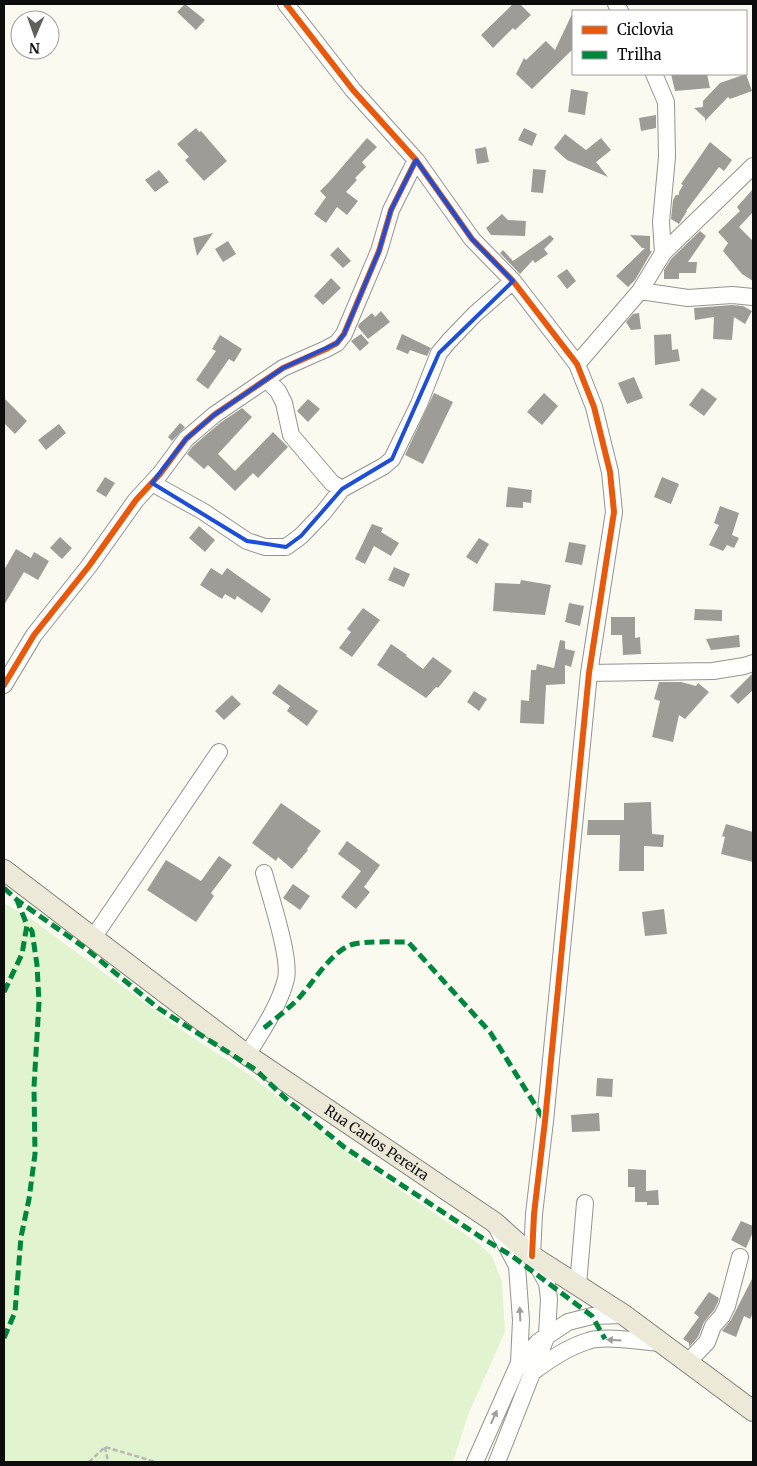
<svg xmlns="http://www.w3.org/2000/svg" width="757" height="1466" font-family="Merriweather,serif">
<rect width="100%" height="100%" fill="#fbfaf1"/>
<!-- green -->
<path fill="#e2f3cf" d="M4,903L34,921L183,1031L250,1075L355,1159L478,1243L492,1256L502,1282L505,1332L468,1415L453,1462H4Z"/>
<!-- building -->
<path fill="#9e9c97" d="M185,4L205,20L196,30L177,12Z
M513,4H520L531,15L515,30L513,28L493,48L481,35Z
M573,12V49L532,89L516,74L524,58L526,60L546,41L555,50Z
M671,74H707L710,88L675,91Z
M746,74L752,91L730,99L728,97L705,121V118L694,108L703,107V101L720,83Z
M571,89L588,92L585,115L568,112Z
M656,115V128L641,131L639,118Z
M196,128L199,132L201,131L227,161L204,181L185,160L189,157L177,144Z
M524,128L537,134L532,146L518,140Z
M565,134L586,150L601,138L611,150L596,162L608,177L567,160L558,152L554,148Z
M367,138L377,147L362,162L366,167L355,178L357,180L346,192L358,201L347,215L337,207L326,223L314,214L326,197L320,191L330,181Z
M710,142L732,160L724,171L719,167L686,211H687L679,224L671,219L673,200L676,195H679V192L683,185L681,184Z
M486,147L489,162L477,164L475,149Z
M533,169L546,170L543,193L531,192Z
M159,170L169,182L155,192L145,180Z
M753,189V212L739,227L753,241V281L742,274L723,251L728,243L718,232L740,211L737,207Z
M502,214L508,220L526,221L525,236L491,235L486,228Z
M700,231L706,236L688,262H697L696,273H679V279H664V270L671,259Z
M213,233L197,256L193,238Z
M550,235L554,239L544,249L548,254L535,263L533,260L520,274L500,253L503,250L513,261Z
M630,235L650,236V251H652L635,280L628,287L616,276L645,248H642Z
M228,241L236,254L223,262L215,249Z
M338,247L351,261L343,268L330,255Z
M567,269L576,281L567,289L557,276Z
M331,278L341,288L323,305L314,296Z
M732,305L743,306L752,311L745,324L734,317L732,340L713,339L714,317L695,320L694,308Z
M381,311L390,322L368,339L358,327L359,324L372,313L375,317Z
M639,313L641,329L631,330L626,322L633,314Z
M361,334L369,343L360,351L351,341Z
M402,334L431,348L427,356L410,350L408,354L396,349Z
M671,334L672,350L678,349L680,361L655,365L654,335Z
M220,335L242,349L234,362L229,359L208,389L196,380L216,351L212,349Z
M634,377L643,398L627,404L618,383Z
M702,388L717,399L704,416L689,405Z
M434,393L453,402L423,464L405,455Z
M544,393L558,406L542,425L527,412Z
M4,398L27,421L15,434L4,423Z
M308,399L320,409L308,422L297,411Z
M242,408L252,417L218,454L235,471L273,432L288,447L258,478L253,473L235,491L208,465L204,469L187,454L193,446L220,423Z
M180,423L185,427L172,441L168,437Z
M59,424L66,433L46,450L38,440Z
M105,477L115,483L106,497L96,491Z
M662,477L679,484L671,504L654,497Z
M508,487L532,490L531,503L523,502V508L506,507Z
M720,506L739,513L732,535L739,538L734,548L727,545L723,551L709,545L719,525L714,523Z
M372,524L383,528L381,532L399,543L391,556L374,546L365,564L355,559Z
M199,526L215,540L205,552L189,538Z
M60,537L72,548L62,559L50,548Z
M479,538L489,544L477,564L466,557Z
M569,542L586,545L582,565L565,562Z
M16,549L31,558L34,552L49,561L38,580L24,572L4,605V570Z
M394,567L410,574L404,587L388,580Z
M211,568L222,575L227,568L271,599L262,613L237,596L235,600L225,594L222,599L200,585Z
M521,580L551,585L545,615L493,611L495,583L520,584Z
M569,603L584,606L580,626L565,622Z
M363,608L380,620L352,657L339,648L351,632L347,629Z
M695,609L722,610V621L694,620Z
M611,617H635V638L640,637L641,654L623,655L622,635H611Z
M739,635L740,647L711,650L706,639Z
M560,640L565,641V649L575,651L571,667L565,665V684L546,685L544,724L520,723L521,700L529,701L531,670H536L537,664L554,668Z
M391,644L407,655L406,656L423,669L433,657L452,671L438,688L436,687L426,698L377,665Z
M753,673V690L738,704L730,696Z
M659,682H681L696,686L698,683L709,692L685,719L679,715L673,742L652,737L660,701L654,699Z
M279,684L318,711L307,726L287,711L290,706L272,693Z
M474,691L487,699L479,711L467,702Z
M232,695L241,704L224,720L215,711Z
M651,802L652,834L664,835L663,847L644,846V871H619L620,835H587L588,820H624V803Z
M281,803L321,831L307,849L308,850L292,869L278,857L276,861L252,843Z
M726,824L753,832V862L721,854L725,837L722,836Z
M347,841L380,865L364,887L370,892L356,909L341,897L361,871L338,854Z
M219,856L232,865L211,893L214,896L196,922L147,890L166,860L201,881Z
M293,884L310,896L300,910L283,898Z
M664,909L667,934L645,936L642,912Z
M597,1078L613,1079L612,1097L596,1096Z
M599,1113L600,1131L572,1132L571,1115Z
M628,1169L646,1170V1191L658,1190L659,1205H647V1202H635V1187H628Z
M741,1221L753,1226V1232L746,1248L731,1240Z
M753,1277V1313L750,1319L744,1316L736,1337L722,1331L731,1320Z
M709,1292L719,1298L718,1302L714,1310L704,1322L698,1337L689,1347V1343L683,1339L699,1317L694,1313Z"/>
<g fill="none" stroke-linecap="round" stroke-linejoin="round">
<defs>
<path id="minor" d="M286,4L353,90L416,160L472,239L513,281L577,364L594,407L610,472L614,512L589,673L545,1121L534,1214L532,1256L547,1283L549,1299L547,1335L497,1462
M616,4L620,11
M663,253L753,166
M640,291L688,298L732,295L753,297
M577,364L640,291L663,253L661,222L667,157L666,102L654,74
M267,380L278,391L284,403L291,435L332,483L342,489
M152,483L204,512L247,541L265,547H286L301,536L323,513L342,489L384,466L392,459L419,404L439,353L449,341L475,314L513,281
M589,673L713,671L744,666L753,663
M4,685L34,635L89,566L136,500L160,474L186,439L214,415L283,368L326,349L337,343L344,334L379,251L391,210L416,160
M93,938L219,752
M247,1055C262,1031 279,1006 286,979C291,958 270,896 264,873
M498,1230L517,1266L521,1320L519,1363
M578,1285L585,1203
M688,1362L707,1342L713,1326L722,1316L727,1306L740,1257
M533,1372C550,1359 568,1347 588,1341C606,1335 643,1342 663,1343
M475,1462L519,1363L538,1342L568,1322L592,1316L624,1315"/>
<g id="major">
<path id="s1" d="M4,870L247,1055L494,1222L532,1256L624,1315L753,1411"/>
</g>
</defs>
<!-- minor casing -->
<use href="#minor" stroke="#949490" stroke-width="18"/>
<!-- major casing -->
<use href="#major" stroke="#81817d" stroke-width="22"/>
<!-- path -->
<path stroke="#b8b8b6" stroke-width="2.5" stroke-dasharray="5 2.5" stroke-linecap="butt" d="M105,1447L108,1462
M89,1462L105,1447L156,1462"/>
<!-- minor -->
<use href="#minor" stroke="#fefefd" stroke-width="16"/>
<!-- major -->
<use href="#major" stroke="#ede9d8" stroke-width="20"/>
<!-- quiet -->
<path stroke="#00873e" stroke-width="5" stroke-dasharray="10 5" stroke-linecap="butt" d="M4,888L17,900L85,948L158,1008L256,1070L285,1098L344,1147L479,1236L512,1256L592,1316L605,1339
M4,992L22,954L27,925L17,900
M264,1028C275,1019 287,1010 297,1000C312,985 332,949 354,944C367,941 393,942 408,942L490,1032L545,1121
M4,1338L15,1312L21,1237L29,1199L35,1154L34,1087L39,1002L37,965L32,931L27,925"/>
<defs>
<path id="cycleway" d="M286,4L353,90L416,160L472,239L513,281L577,364L594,407L610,472L614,512L589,673L545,1121L534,1214L532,1256
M4,685L34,635L89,566L136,500L160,474L186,439L214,415L283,368L326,349L337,343L344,334L379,251L391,210L416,160"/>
</defs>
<!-- cycleway casing -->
<use href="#cycleway" stroke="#fff" stroke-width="9"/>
<!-- cycleway -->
<use href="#cycleway" stroke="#e8590c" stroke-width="6"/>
</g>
<!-- one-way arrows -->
<defs><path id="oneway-solid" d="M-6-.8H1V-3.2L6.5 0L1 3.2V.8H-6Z" transform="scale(1.25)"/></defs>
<g fill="#9e9e9d">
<use href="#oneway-solid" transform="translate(520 1314) rotate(-93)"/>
<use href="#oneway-solid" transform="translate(614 1340) rotate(-176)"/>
<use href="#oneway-solid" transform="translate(494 1417) rotate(-66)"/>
</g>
<!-- marked area -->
<path fill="none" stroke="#1d4ed8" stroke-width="4" stroke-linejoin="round" d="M416,160L472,239L513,281L439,353L392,459L342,489L301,536L286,547L247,541L152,483L186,439L214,415L283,368L337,343L344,334L379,251L391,210Z"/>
<g text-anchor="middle" stroke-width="5" stroke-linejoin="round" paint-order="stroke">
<!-- street labels -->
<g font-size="14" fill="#0d0d0d" stroke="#fff">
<text dy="5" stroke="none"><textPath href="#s1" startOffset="462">Rua Carlos Pereira</textPath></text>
</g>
</g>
<!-- border -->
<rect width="757" height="1466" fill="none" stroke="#0d0d0d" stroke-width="10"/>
<!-- legend -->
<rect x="572" y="10" width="175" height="65" fill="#ffffff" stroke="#9e9e9e"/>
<rect x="582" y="26" width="25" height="8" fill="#e8590c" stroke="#9e9e9e"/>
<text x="617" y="35" font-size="15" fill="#0d0d0d">Ciclovia</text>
<rect x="582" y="51" width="25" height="8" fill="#00873e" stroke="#9e9e9e"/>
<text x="617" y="60" font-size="15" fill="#0d0d0d">Trilha</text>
<!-- north arrow -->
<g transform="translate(35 35) rotate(182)"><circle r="24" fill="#ffffff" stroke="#9e9e9e"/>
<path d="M0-4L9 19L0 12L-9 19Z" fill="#60605d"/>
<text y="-8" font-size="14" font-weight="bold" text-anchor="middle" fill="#0d0d0d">N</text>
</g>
</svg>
